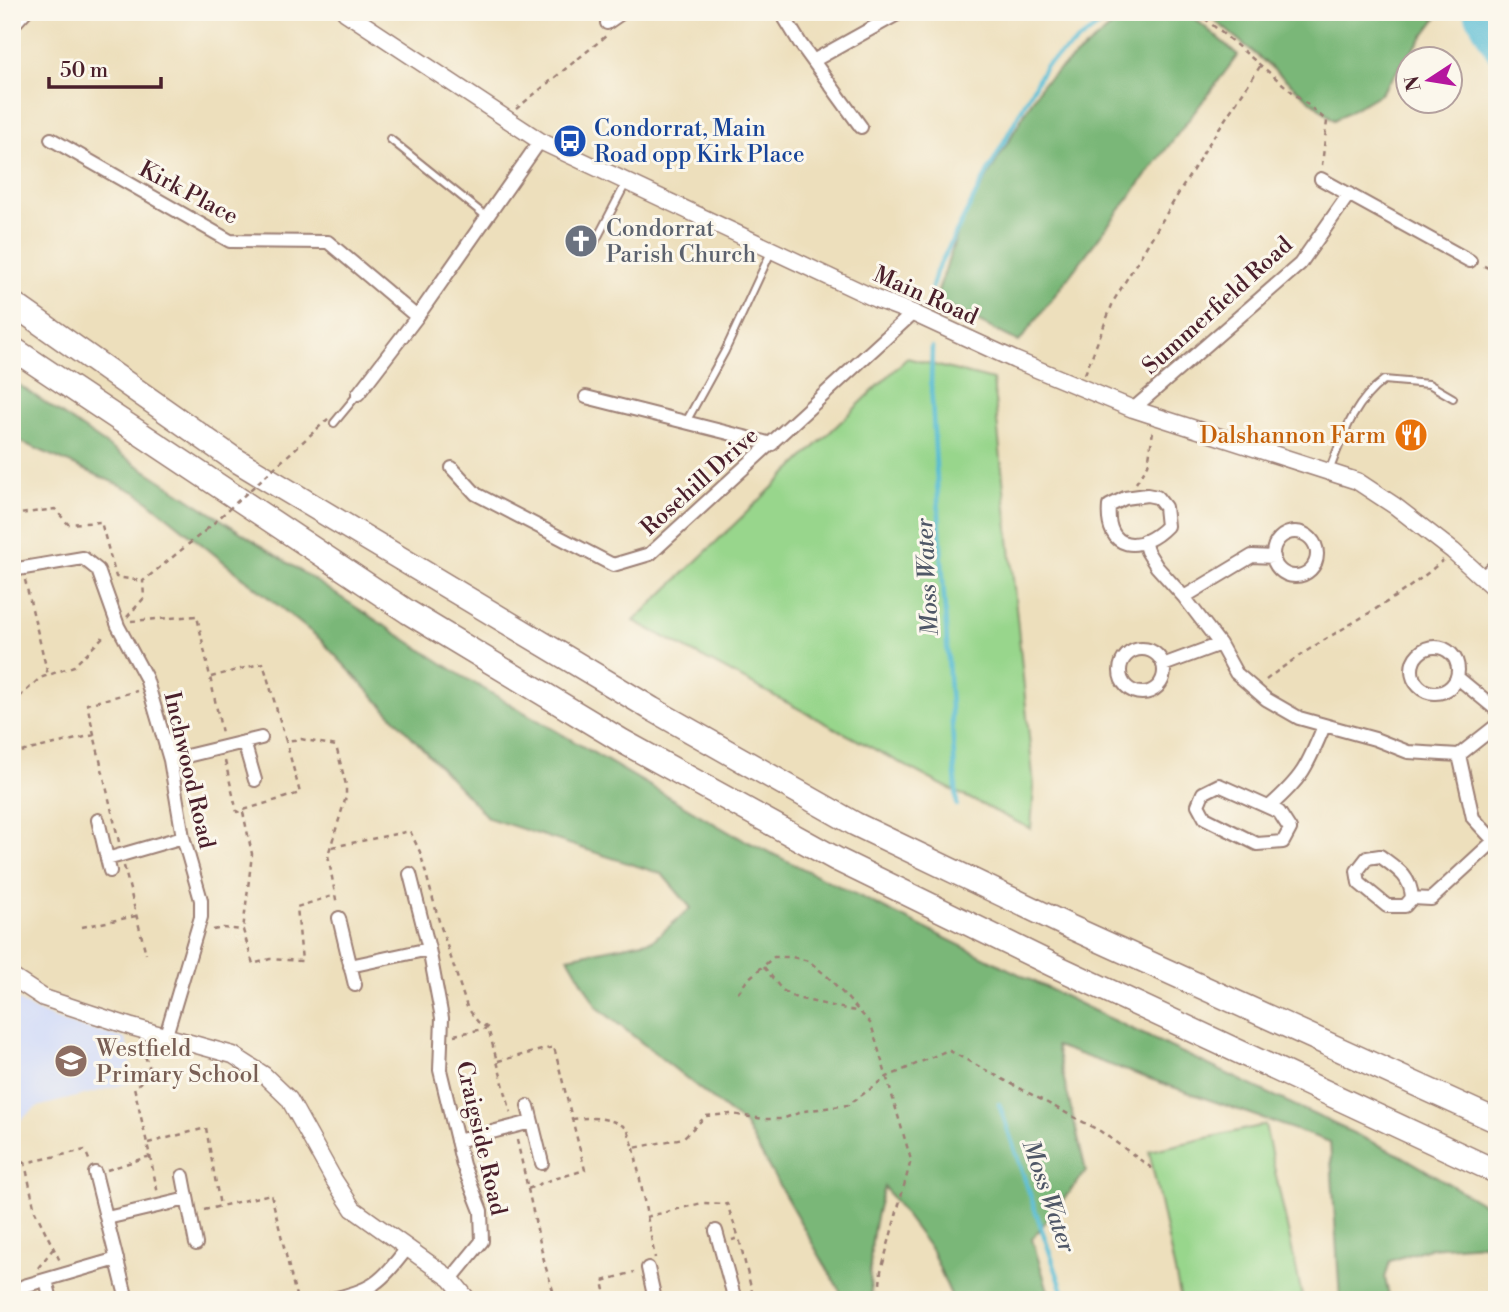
<svg xmlns="http://www.w3.org/2000/svg" width="1509" height="1312" font-family="'Libre Bodoni',serif">
<rect width="100%" height="100%" fill="#fbf7ec"/>
<filter id="ink" filterUnits="userSpaceOnUse"><feTurbulence type="fractalNoise" baseFrequency=".0143" numOctaves="2"/><feDisplacementMap in="SourceGraphic" scale="14" xChannelSelector="R" yChannelSelector="G"/><feConvolveMatrix kernelMatrix="1 2 1 2 8 2 1 2 1" color-interpolation-filters="sRGB"/></filter>
<filter id="wash" filterUnits="userSpaceOnUse"><feTurbulence type="fractalNoise" baseFrequency=".00686" numOctaves="4" result="noise"/><feDisplacementMap in="SourceGraphic" scale="28" xChannelSelector="R" yChannelSelector="G"/><feGaussianBlur stdDeviation="1.57" result="paint"/><feColorMatrix in="noise" values="0 0 0 0 0 0 0 0 0 0 0 0 0 0 0 0 0 1.4 0 .05"/><feComposite in="paint" operator="in"/></filter>
<g filter="url(#wash)">
<rect width="100%" height="100%" fill="#eddfbc"/>
<!-- built -->
<path fill="#d0daf9" d="M12,996L28,1007L64,1023L126,1039L134,1082L37,1107L12,1127Z"/>
<!-- green -->
<path fill="#98d68c" stroke="#717a5c" stroke-width="2" d="M907,358L993,380L1034,786L1031,829L936,782L634,621Z
M1265,1125L1303,1300H1181L1149,1151Z"/>
<!-- forest -->
<path fill="#7ab778" stroke="#626b52" stroke-width="2" d="M1129,12H1187L1238,55L1019,342L935,300L962,220L1042,84Z
M1205,12H1441L1380,94L1334,120Z
M12,380L114,450L462,676L734,835L1117,1022L1400,1155L1497,1212V1243L1429,1248L1390,1261L1385,1278L1390,1300H1340L1330,1142L1056,1046L1086,1171L1032,1239L1051,1300H953L932,1251L884,1187C873,1222 867,1263 872,1300H845L744,1124L597,1007L568,957L653,940L691,908L662,874L488,818L320,639L138,493L12,438Z"/>
<g fill="none" stroke-linecap="round" stroke-linejoin="round">
<!-- stream -->
<path stroke="#56bcd4" stroke-width="4.5" d="M930,295L936,272L978,190L1045,66L1114,14L1128,12
M932,347L931,385L957,805
M999,1104L1066,1300"/>
<!-- river -->
<path stroke="#56bcd4" stroke-width="26" d="M1476,12L1497,49"/>
</g>
</g>
<g filter="url(#ink)">
<g fill="none" stroke-linecap="round" stroke-linejoin="round">
<defs>
<path id="service" d="M19,23L29,12
M390,139L487,217
M594,244L626,183
M686,422L725,351L771,252
M334,423L358,394
M1329,471C1343,436 1353,403 1384,380L1429,384L1453,398"/>
<path id="minor" d="M781,12L800,43L861,127
M607,23L623,12
M813,61L901,12
M51,139L230,241L328,242L417,317
M1321,179L1470,261
M358,394L417,317L540,141
M586,397L772,444
M1133,409L1300,264L1349,194
M452,468L476,494L613,565L650,554L913,313
M1147,495L1157,497L1165,507L1167,526C1141,553 1105,552 1109,506L1125,498Z
M1273 554a22 22 0 1 1 44 0a22 22 0 1 1-44 0Z
M1144,541L1147,551L1157,567L1184,597L1220,644L1236,673L1266,699L1299,718L1375,739L1408,752L1459,755L1497,725
M12,570L83,558L98,570L118,626L146,678L170,760L183,837L201,900V917L166,1035
M1483,577L1497,564
M1184,597L1252,556L1274,557
M1412 670a23 23 0 1 1 46 0a23 23 0 1 1-46 0Z
M1120 671a22 22 0 1 1 44 0a22 22 0 1 1-44 0Z
M1163,665L1220,644
M1458,678L1497,710
M244,742L255,780
M1459,755L1473,818L1497,844
M170,760L261,738
M1219,785L1279,812L1290,829L1283,842L1257,844L1205,818L1198,805L1203,793Z
M1269,807C1303,777 1307,767 1324,726
M98,820L110,871
M1380,856C1396,868 1411,876 1412,898L1405,906H1387L1359,883L1357,871L1367,858Z
M107,859L183,837
M410,874L429,949L442,1018L440,1070L463,1165L481,1211L482,1241L451,1279
M1412,898L1431,899L1494,841
M339,918L355,985
M350,966L429,949
M528,1106L542,1163
M457,1141L531,1122
M95,1173L127,1300
M183,1176L196,1244
M107,1218L187,1199
M716,1231L735,1300
M648,1268L655,1300
M46,1280L51,1300
M24,1286L117,1259
M328,1300C374,1290 380,1283 408,1247"/>
<path id="tertiary" d="M345,12L540,141L876,299L913,313L1015,360L1133,409L1357,481L1395,506L1453,551L1497,591
M12,977L44,998L132,1027L233,1055L264,1075L289,1099L334,1180L353,1209L451,1279L468,1300"/>
<path id="motorway" d="M12,303L231,457L652,709L855,824L1068,926L1497,1121
M12,348L408,612L622,741L836,859L1053,965L1497,1172"/>
</defs>
<!-- service casing -->
<use href="#service" stroke="#9c7f74" stroke-width="10"/>
<!-- minor casing -->
<use href="#minor" stroke="#9c7f74" stroke-width="16"/>
<!-- tertiary casing -->
<use href="#tertiary" stroke="#9c7f74" stroke-width="19"/>
<!-- motorway casing -->
<use href="#motorway" stroke="#9c7f74" stroke-width="26"/>
<!-- path -->
<path stroke="#9c7f74" stroke-width="2.5" stroke-dasharray="5 5" stroke-linecap="butt" d="M1197,12L1327,121L1322,165
M516,109L606,36
M1484,266L1497,272
M1085,374L1114,300L1208,145L1261,65
M1136,483L1148,465L1153,431
M12,515L55,509L68,524L101,522L116,577L142,581
M12,527L19,556
M25,580L48,675
M127,617L144,598L143,581L206,530
M131,621L197,616L222,733
M211,677L263,663L286,741L301,739L336,746L346,785V797L328,855L337,905
M1266,680C1322,635 1390,608 1443,560
M12,704L40,678L74,666L106,634
M12,754L94,735
M225,761L237,812L300,793L286,741
M243,812L252,854L243,930
M119,842L87,704L137,691
M332,847L410,831L420,852L439,921L467,1007L478,1022L488,1028
M124,866L146,954
M82,927L136,916
M213,930L223,928L243,930L253,964L270,959L302,961L297,907L335,895
M764,967L782,990L796,998L855,1011
M738,993L748,979L774,957H792L809,961L829,978L871,1024L911,1160L881,1271L879,1300
M454,1035L488,1028L511,1113
M498,1061L554,1047L585,1170L544,1182L528,1189
M572,1119C594,1117 608,1117 627,1128L634,1148L683,1138L706,1116L732,1114L764,1119H782L804,1111L848,1105L887,1077L948,1050L1100,1131L1153,1169
M12,1134L25,1163L35,1211L60,1261
M517,1140L545,1265L556,1300
M148,1143L206,1128L220,1206
M634,1148L655,1258
M150,1156L158,1194
M12,1160L25,1163L85,1150L90,1162
M107,1170L150,1156L134,1087L147,1078L149,1066L140,1044
M204,1210L271,1194L297,1300
M646,1217L702,1203L727,1204L739,1238
M732,1240L739,1238L754,1300
M38,1268L53,1249
M607,1300L603,1281L634,1272"/>
<!-- service -->
<use href="#service" stroke="#fff" stroke-width="6"/>
<!-- minor -->
<use href="#minor" stroke="#fff" stroke-width="12"/>
<!-- tertiary -->
<use href="#tertiary" stroke="#fff" stroke-width="16"/>
<!-- motorway -->
<use href="#motorway" stroke="#fff" stroke-width="23"/>
<!-- path-bridge -->
<path stroke="#9c7f74" stroke-width="2.5" stroke-dasharray="5 5" stroke-linecap="butt" d="M206,530L329,418"/>
</g>
</g>
<!-- icons -->
<defs>
<symbol id="bus-disc" viewBox="-11 -11 22 22"><circle r="9.5" fill="#1a4fb4" stroke="#fbf7ec"/><path d="M-5-6H5V4H4V6H2V4H-2V6H-4V4H-5ZM-3.5-4V0h7V-4ZM-3.5 1.2v1.5H-2V1.2ZM2 1.2v1.5H3.5V1.2Z" fill="#fff"/></symbol>
<symbol id="church-disc" viewBox="-11 -11 22 22"><circle r="9.5" fill="#6b7280" stroke="#fbf7ec"/><path d="M-1.2-6h2.4v3.5h3.3v2.4h-3.3V6h-2.4V-.1h-3.3v-2.4h3.3Z" fill="#fff"/></symbol>
<symbol id="restaurant-disc" viewBox="-11 -11 22 22"><circle r="9.5" fill="#e8710a" stroke="#fbf7ec"/><path d="M-5-6h1v4h1v-4h1v4h1v-4h1v5L-1.5 .5V6h-2V.5L-5-1ZM5-6V6H3V1.5H1.5Q1.5-4 5-6Z" fill="#fff"/></symbol>
<symbol id="school-disc" viewBox="-11 -11 22 22"><circle r="9.5" fill="#8d6e63" stroke="#fbf7ec"/><path d="M0-5L7-2L0 1L-7-2ZM-4 1L0 2.5L4 1V4Q0 6-4 4Z" fill="#fff"/></symbol>
</defs>
<g fill-rule="evenodd">
<use href="#bus-disc" x="551" y="122" width="38" height="38"/>
<use href="#church-disc" x="562" y="222" width="38" height="38"/>
<use href="#restaurant-disc" x="1392" y="416" width="38" height="38"/>
<use href="#school-disc" x="52" y="1042" width="38" height="38"/>
</g>
<g text-anchor="middle" stroke-width="6" stroke-linejoin="round" paint-order="stroke">
<!-- transit labels -->
<g font-size="23" fill="#164399" stroke="#fbf7ec" text-anchor="start">
<text x="594" y="136">Condorrat, Main<tspan x="594" dy="26">Road opp Kirk Place</tspan></text>
</g>
<!-- street labels -->
<g font-size="23" fill="#4a1f2b" stroke="#fbf7ec">
<text transform="translate(189 192) rotate(28)" y="8">Kirk Place</text>
<text transform="translate(926 295) rotate(24)" y="8">Main Road</text>
<text transform="translate(1217 305) rotate(-42)" y="8">Summerfield Road</text>
<text transform="translate(699 481) rotate(-42)" y="8">Rosehill Drive</text>
<text transform="translate(190 770) rotate(77)" y="8">Inchwood Road</text>
<text transform="translate(482 1138) rotate(77)" y="8">Craigside Road</text>
</g>
<!-- worship labels -->
<g font-size="23" fill="#5b616d" stroke="#fbf7ec" text-anchor="start">
<text x="606" y="236">Condorrat<tspan x="606" dy="26">Parish Church</tspan></text>
</g>
<!-- food labels -->
<g font-size="23" fill="#c56008" stroke="#fbf7ec" text-anchor="end">
<text x="1386" y="443">Dalshannon Farm</text>
</g>
<!-- education labels -->
<g font-size="23" fill="#785e54" stroke="#fbf7ec" text-anchor="start">
<text x="96" y="1056">Westfield<tspan x="96" dy="26">Primary School</tspan></text>
</g>
<!-- water labels -->
<g font-size="24" font-style="italic" fill="#4e5666" stroke="#fbf7ec">
<text transform="translate(927 577) rotate(-93)" y="8">Moss Water</text>
<text transform="translate(1049 1196) rotate(71)" y="8">Moss Water</text>
</g>
</g>
<!-- margin -->
<rect width="1509" height="1312" fill="none" stroke="#fbf7ec" stroke-width="42"/>
<!-- north arrow -->
<g transform="translate(1429 80) rotate(258)"><circle r="33" fill="#fbf7ec" stroke="#b4a19f" stroke-width="2"/>
<path d="M0-5L12 26L0 18L-12 26Z" fill="#b5179e"/>
<text y="-10" font-size="19" font-weight="bold" text-anchor="middle" fill="#4a1f2b">N</text>
</g>
<!-- scale -->
<path d="M49 77v10h112v-10" fill="none" stroke="#4a1f2b" stroke-width="3.5"/>
<text x="60" y="77" font-size="21" fill="#4a1f2b" stroke="#fbf7ec" stroke-width="5" paint-order="stroke">50 m</text>
</svg>
